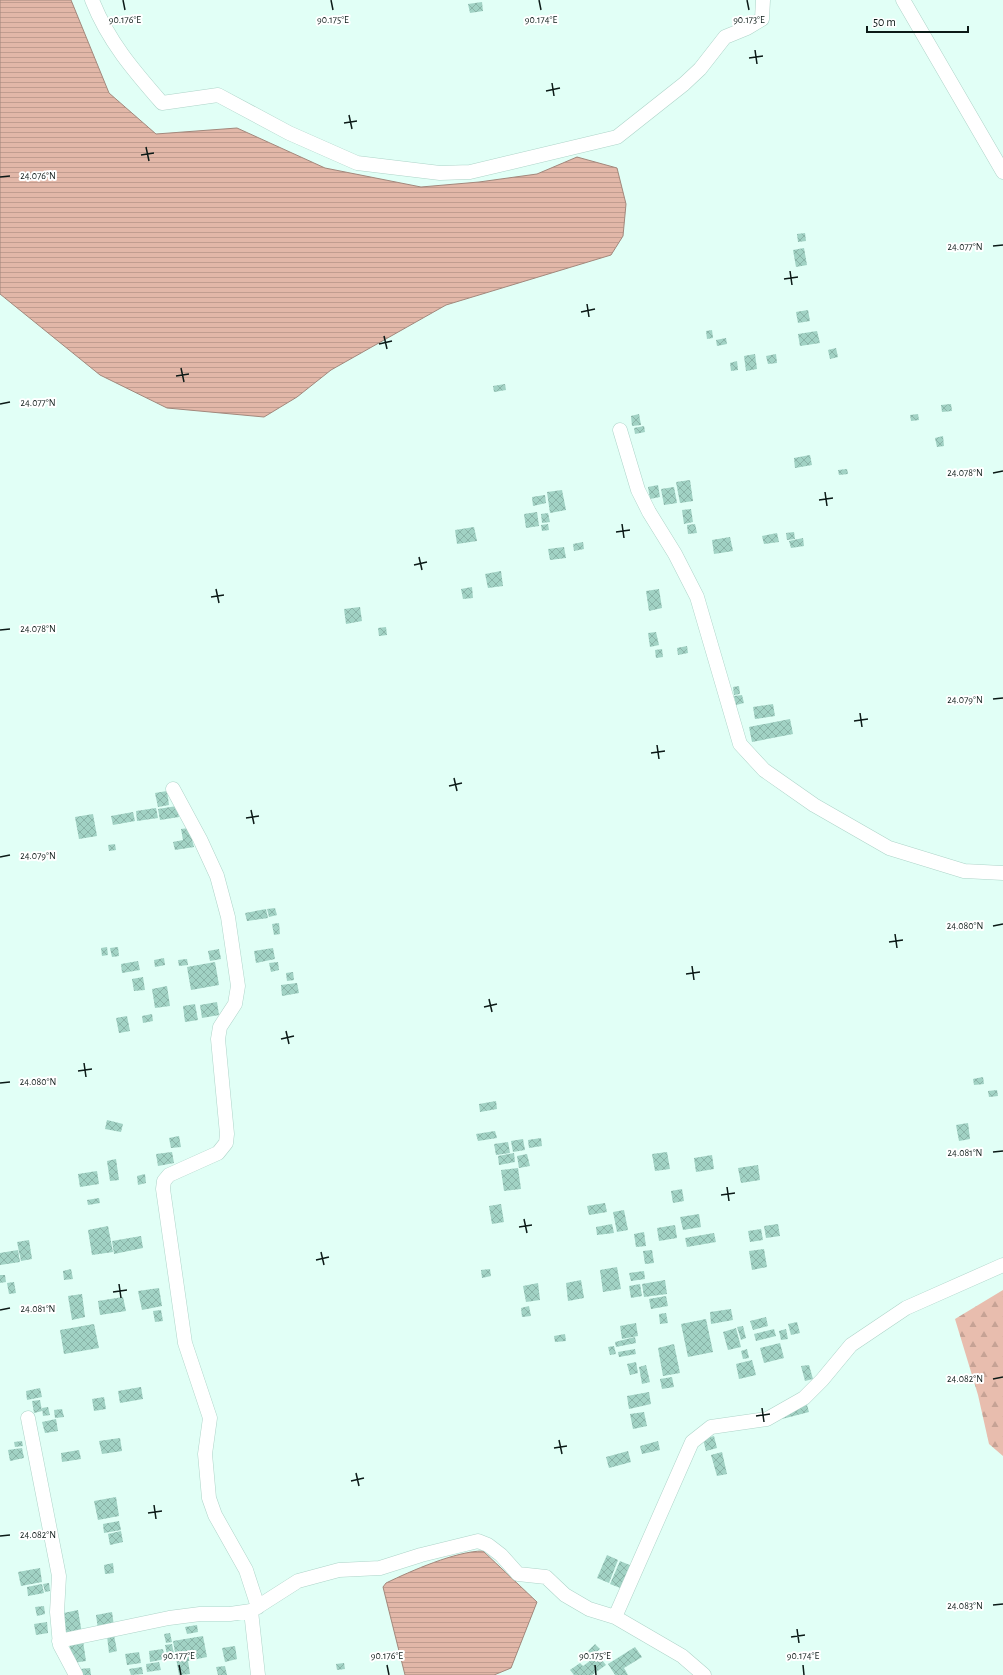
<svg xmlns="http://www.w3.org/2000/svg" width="1003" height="1675" font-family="'Alegreya Sans',sans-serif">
<defs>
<pattern id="forest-firs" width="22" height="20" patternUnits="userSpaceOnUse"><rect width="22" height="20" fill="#e8bdae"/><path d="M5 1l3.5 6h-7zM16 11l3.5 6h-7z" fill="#c6a295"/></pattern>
<pattern id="water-rules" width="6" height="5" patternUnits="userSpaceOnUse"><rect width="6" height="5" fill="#e2b7a8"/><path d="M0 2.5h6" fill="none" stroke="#c19d90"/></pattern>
<pattern id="building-cross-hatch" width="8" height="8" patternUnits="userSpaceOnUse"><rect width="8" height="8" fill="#a1d2c4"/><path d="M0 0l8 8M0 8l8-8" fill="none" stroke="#89b4a8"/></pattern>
</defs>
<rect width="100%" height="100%" fill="#e1fff6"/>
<!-- forest -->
<path fill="url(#forest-firs)" d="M1003,1290V1456L989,1444L978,1395L955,1319Z"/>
<!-- water -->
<path fill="url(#water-rules)" stroke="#a2887c" d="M0,0H71L109,93L156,134L237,128L325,168L421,187L479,182L537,174L577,157L617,168L626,204L623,236L611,255L446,305L331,370L297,397L264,417L167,408L100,375L0,294Z
M483,1551L537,1602L511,1668L494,1675H405L383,1587L386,1583C411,1571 456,1551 483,1551Z"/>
<!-- building -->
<path fill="url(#building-cross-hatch)" d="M482,2L483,11L470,13L468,4Z
M805,233L806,241L798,242L797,234Z
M804,248L807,265L796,267L793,250Z
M808,310L810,321L798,323L796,312Z
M712,330L713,338L707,339L706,331Z
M817,331L820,343L800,346L798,334Z
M726,338L727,344L717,346L716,340Z
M836,348L838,357L830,359L828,350Z
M755,354L757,369L746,371L744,356Z
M776,354L777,363L768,364L766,356Z
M737,361L738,370L731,371L730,363Z
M505,384L506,390L494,392L493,386Z
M951,404L952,411L942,412L941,405Z
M639,414L641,425L632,426L631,416Z
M918,414L919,420L911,421L910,415Z
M644,426L645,432L635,434L634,428Z
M943,436L944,446L937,447L935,438Z
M810,455L812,465L795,468L794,458Z
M847,469L848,474L839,475L838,470Z
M690,480L693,501L680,503L676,482Z
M658,485L660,497L650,499L648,487Z
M674,487L677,503L664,505L661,489Z
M562,490L566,510L550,513L547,492Z
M545,495L546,503L533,506L532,497Z
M691,509L693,522L684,524L682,510Z
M537,512L539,526L526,528L524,514Z
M548,513L550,522L542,523L541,514Z
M548,524L549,530L542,531L541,525Z
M695,524L697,533L688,534L687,525Z
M474,527L477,541L457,544L455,530Z
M794,532L795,539L787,540L786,533Z
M777,533L779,542L764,544L762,536Z
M730,537L733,551L714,554L712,540Z
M803,538L804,546L791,548L789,541Z
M583,542L584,549L574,551L573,544Z
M564,547L566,558L550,560L548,549Z
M501,571L503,586L488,588L485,574Z
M472,587L473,598L463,599L461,589Z
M659,589L662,608L649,611L646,591Z
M360,607L362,621L346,624L344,609Z
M386,627L387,635L379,636L378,628Z
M656,632L659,645L650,647L648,633Z
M687,646L688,653L678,655L677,648Z
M662,649L663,657L656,658L655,650Z
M739,686L740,694L734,695L733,687Z
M742,695L744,703L736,705L734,696Z
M773,704L775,716L755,719L753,707Z
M790,719L793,734L752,742L749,727Z
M167,791L169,805L158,807L155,793Z
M177,806L179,817L160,820L158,809Z
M156,808L158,818L137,821L136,811Z
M133,812L135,821L113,825L111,816Z
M93,814L97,836L79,839L75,817Z
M189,828L194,847L175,850L173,842L183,840L181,829Z
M115,844L116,850L109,851L108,845Z
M275,908L277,915L269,917L267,909Z
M266,909L268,918L247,921L245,913Z
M279,923L280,934L274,935L272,924Z
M107,947L108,955L102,956L101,948Z
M118,947L119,956L112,957L110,948Z
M273,948L275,959L256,963L254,951Z
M219,949L221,959L210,961L208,951Z
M164,958L165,965L155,967L154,960Z
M187,959L188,965L179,966L178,960Z
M138,961L140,970L122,973L121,964Z
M215,962L219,985L191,990L187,967Z
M278,962L279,970L271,972L269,963Z
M293,972L294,980L287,981L286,973Z
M143,977L145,990L134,991L132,979Z
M297,983L299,993L282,996L281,985Z
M167,986L170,1006L155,1008L152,989Z
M217,1002L219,1015L202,1018L200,1005Z
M195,1004L198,1020L185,1022L183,1006Z
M152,1014L153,1021L143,1023L142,1016Z
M127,1016L130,1031L119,1033L116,1018Z
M983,1077L984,1084L974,1085L973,1079Z
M997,1090L998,1096L989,1097L988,1091Z
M496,1101L497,1109L480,1112L479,1104Z
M107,1120L123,1124L121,1132L105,1129Z
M968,1123L970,1139L959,1141L956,1125Z
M495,1131L497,1138L478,1141L476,1134Z
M179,1136L181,1147L171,1148L169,1138Z
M541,1138L542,1146L529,1148L528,1140Z
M523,1139L525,1150L513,1152L511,1141Z
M508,1142L510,1153L496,1155L494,1144Z
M172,1152L174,1163L158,1166L156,1154Z
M667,1152L670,1169L655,1171L652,1154Z
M514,1153L515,1162L499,1165L498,1156Z
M527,1154L530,1166L519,1168L517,1156Z
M712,1155L714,1169L696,1172L694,1158Z
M116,1159L119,1180L110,1181L107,1161Z
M758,1165L760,1180L741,1183L738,1168Z
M518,1168L521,1189L504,1191L501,1170Z
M97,1171L99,1184L80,1187L78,1174Z
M145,1174L146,1183L138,1185L137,1176Z
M682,1189L684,1201L673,1203L671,1191Z
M99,1198L100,1203L88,1205L87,1200Z
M605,1203L607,1212L589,1215L587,1206Z
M501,1204L504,1222L492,1224L489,1206Z
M624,1210L628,1230L617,1232L613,1212Z
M699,1214L701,1227L683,1230L680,1217Z
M612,1224L614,1233L597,1235L596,1227Z
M778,1224L780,1236L766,1238L764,1226Z
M675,1225L677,1238L659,1241L657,1228Z
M108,1226L113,1252L92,1255L88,1230Z
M761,1229L763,1240L750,1242L748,1231Z
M644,1232L646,1246L636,1247L634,1234Z
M714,1233L716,1242L687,1247L685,1238Z
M141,1236L143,1248L114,1254L112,1241Z
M29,1240L32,1259L21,1261L17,1242Z
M764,1249L767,1267L752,1270L749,1251Z
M18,1250L20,1262L0,1265V1253Z
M652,1250L654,1263L645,1264L643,1251Z
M617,1267L621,1289L603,1292L600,1270Z
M71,1269L73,1279L64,1280L63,1271Z
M490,1269L491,1276L482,1278L481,1270Z
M644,1271L645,1279L631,1281L629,1273Z
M0,1275H5L6,1282L0,1283Z
M581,1280L584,1298L568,1301L566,1283Z
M665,1280L667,1294L644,1297L642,1284Z
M14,1282L16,1293L9,1294L7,1283Z
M538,1283L540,1300L526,1302L523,1286Z
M640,1284L642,1296L631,1298L629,1286Z
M159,1288L162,1306L142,1310L138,1291Z
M82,1294L85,1317L72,1320L68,1296Z
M666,1296L668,1306L651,1309L649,1299Z
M123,1297L126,1311L100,1315L98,1301Z
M529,1306L531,1316L522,1317L521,1308Z
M731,1309L733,1320L711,1324L710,1312Z
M161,1310L163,1321L155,1322L153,1311Z
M666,1313L668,1323L660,1324L659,1314Z
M766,1317L768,1326L753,1330L750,1321Z
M706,1319L713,1352L688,1357L681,1324Z
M797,1322L800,1333L791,1335L788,1324Z
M636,1323L638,1336L622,1339L620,1326Z
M94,1324L99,1348L64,1354L60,1330Z
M743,1326L746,1338L741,1340L737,1327Z
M736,1328L741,1347L728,1350L723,1332Z
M774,1329L776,1336L756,1341L754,1334Z
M786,1329L788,1339L781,1340L779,1331Z
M565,1334L566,1341L555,1342L554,1336Z
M635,1337L636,1343L616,1347L615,1342Z
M780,1343L784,1358L764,1363L760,1348Z
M674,1344L680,1373L663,1376L658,1348Z
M614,1346L616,1354L610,1355L608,1347Z
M635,1349L636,1354L619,1357L618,1352Z
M747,1349L749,1358L743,1359L741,1351Z
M752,1360L756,1375L739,1379L736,1364Z
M636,1362L638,1373L630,1375L627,1364Z
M646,1365L650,1382L642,1384L639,1367Z
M809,1365L813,1379L805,1381L801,1366Z
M672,1377L674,1387L662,1389L660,1379Z
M141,1387L143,1399L120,1403L118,1391Z
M40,1388L42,1397L27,1400L26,1391Z
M649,1392L651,1404L629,1409L627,1396Z
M104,1397L106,1409L94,1411L92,1399Z
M40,1400L42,1411L34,1413L32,1401Z
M807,1405L809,1412L782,1419L781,1413Z
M48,1407L50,1415L43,1416L42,1408Z
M62,1409L64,1417L55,1418L54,1410Z
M644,1412L647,1426L633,1429L630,1414Z
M56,1419L58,1431L45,1433L42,1422Z
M714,1436L717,1448L706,1451L703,1439Z
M120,1438L122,1451L102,1454L99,1441Z
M22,1441L23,1446L15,1447L14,1442Z
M658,1441L660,1450L642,1454L640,1446Z
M22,1448L24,1458L10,1461L8,1450Z
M79,1450L81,1459L62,1462L61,1453Z
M628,1451L631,1462L609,1468L606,1457Z
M722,1452L727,1474L717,1476L711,1455Z
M116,1497L119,1516L98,1520L94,1501Z
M119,1521L121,1530L104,1533L103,1524Z
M121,1531L123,1542L110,1545L108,1534Z
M607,1555L618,1560L609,1583L597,1578Z
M620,1561L632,1566L623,1589L610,1584Z
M113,1563L114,1573L105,1574L104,1565Z
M40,1568L42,1582L21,1586L18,1572Z
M49,1583L50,1591L45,1592L43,1584Z
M42,1584L44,1593L28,1596L27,1587Z
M44,1606L45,1614L37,1616L35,1607Z
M78,1610L82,1634L63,1637L59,1614Z
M112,1612L114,1626L98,1629L96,1615Z
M47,1622L48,1633L36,1635L34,1624Z
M197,1625L198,1632L187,1634L185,1627Z
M170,1633L172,1642L166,1643L164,1634Z
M114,1635L117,1651L109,1653L107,1636Z
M203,1636L207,1657L188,1661L190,1674L179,1675L173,1641Z
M83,1641L86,1661L73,1663L69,1643Z
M172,1644L174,1654L167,1655L165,1645Z
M595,1644L600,1649L592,1656L588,1651Z
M235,1646L237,1659L225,1662L222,1648Z
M635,1647L642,1657L624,1668L628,1675H615L608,1664Z
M163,1649L165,1659L150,1662L149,1651Z
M139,1652L141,1663L127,1665L125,1654Z
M598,1655L606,1665L592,1675H574L570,1670L580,1663L583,1666Z
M159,1662L161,1670L147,1672L146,1664Z
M344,1663L345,1669L337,1670L336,1664Z
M225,1666L227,1675H218L216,1667Z
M142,1667L143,1674L131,1675L129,1669Z
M90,1668L91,1675H81L80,1669Z"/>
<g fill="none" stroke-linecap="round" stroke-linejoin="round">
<defs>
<path id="minor" d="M92,0C108,41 134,71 162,103L218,95L289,133L357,163L440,173L470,172L617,137L684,84L700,69L725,37L747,28L762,19L763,0
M903,0L1003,172
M620,430L638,490L649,512L675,554L697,597L740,744L764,770L814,805L889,848L964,871L1003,873
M173,789L200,839L217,876L228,917L238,986L235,1004L220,1027L218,1039L227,1134L226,1143L218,1153L169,1175L164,1181L163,1189L185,1343L210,1418L205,1454L209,1498L215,1515L246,1570L258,1607
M28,1418L59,1576L57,1612L60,1645L76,1675
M251,1611L258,1675
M615,1617L692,1442L711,1427L767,1419L804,1398L822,1380L851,1345L906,1308L1003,1265
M59,1641L169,1618L200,1614H230L251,1611L298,1581L339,1570L380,1568L421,1555L478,1541L488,1545L501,1555L518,1574L546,1577L565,1595L589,1609L615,1617L682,1656L704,1675"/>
</defs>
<!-- minor casing -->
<use href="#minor" stroke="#aed4c9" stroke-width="15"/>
<!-- minor -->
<use href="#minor" stroke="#fff" stroke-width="14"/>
</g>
<!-- ticks -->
<path fill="none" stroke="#0c1a17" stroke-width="1.5" d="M123,0L125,10M331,0L333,10M539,0L541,10M747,0L749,10M755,50L757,64M749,58L763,56M552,83L554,96M546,91L560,88M349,115L352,129M344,123L357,121M146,147L149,161M141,155L154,153M0,177L10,176M993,246L1003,245M790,271L792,285M784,279L798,277M587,304L589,317M581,312L595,309M384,336L387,349M379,344L392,341M181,368L184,382M176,376L189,374M0,404L10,402M993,473L1003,471M825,492L827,506M819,500L833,498M622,524L624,538M616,532L630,530M419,557L422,570M414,565L427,562M216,589L219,603M211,597L224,595M0,630L10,629M993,699L1003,698M860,713L862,727M854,721L868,719M657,745L659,759M651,753L665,751M454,778L457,791M449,786L462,783M251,810L254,824M246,818L259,816M0,857L10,855M993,926L1003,924M895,934L897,948M889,942L903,940M692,966L694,980M686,974L700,972M489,999L492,1012M484,1007L497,1004M286,1031L289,1044M281,1039L294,1036M84,1063L86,1077M78,1071L92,1069M0,1083L10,1082M993,1152L1003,1151M727,1187L729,1201M721,1195L735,1193M524,1219L527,1233M519,1227L532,1225M321,1252L324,1265M316,1260L329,1257M119,1284L121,1298M113,1292L127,1290M0,1310L10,1308M993,1379L1003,1377M762,1408L764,1422M756,1416L770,1414M559,1440L562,1454M554,1448L567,1446M356,1473L359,1486M351,1481L364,1478M154,1505L156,1519M148,1513L162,1511M0,1536L10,1535M993,1605L1003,1604M797,1629L799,1643M791,1637L805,1635M179,1665L181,1675M387,1665L389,1675M595,1665L596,1675M803,1665L804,1675"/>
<g font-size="10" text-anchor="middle" fill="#0c1a17" stroke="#fff" stroke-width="4" stroke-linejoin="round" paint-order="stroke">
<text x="749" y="23">90.173°E</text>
<text x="125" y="23">90.176°E</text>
<text x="333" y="23">90.175°E</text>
<text x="541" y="23">90.174°E</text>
<text x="38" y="179">24.076°N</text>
<text x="965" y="250">24.077°N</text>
<text x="38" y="406">24.077°N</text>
<text x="965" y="476">24.078°N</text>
<text x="38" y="632">24.078°N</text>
<text x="965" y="703">24.079°N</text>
<text x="38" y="859">24.079°N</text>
<text x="965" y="929">24.080°N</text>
<text x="38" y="1085">24.080°N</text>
<text x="965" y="1156">24.081°N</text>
<text x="38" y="1312">24.081°N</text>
<text x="965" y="1382">24.082°N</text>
<text x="38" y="1538">24.082°N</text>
<text x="965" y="1609">24.083°N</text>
<text x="179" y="1659">90.177°E</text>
<text x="387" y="1659">90.176°E</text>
<text x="595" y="1659">90.175°E</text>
<text x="803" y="1659">90.174°E</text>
</g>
<!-- scale -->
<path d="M867 26v6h101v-6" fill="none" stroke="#0c1a17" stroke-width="2"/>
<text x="873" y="26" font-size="12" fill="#0c1a17" stroke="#ffffff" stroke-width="3" paint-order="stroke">50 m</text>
</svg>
